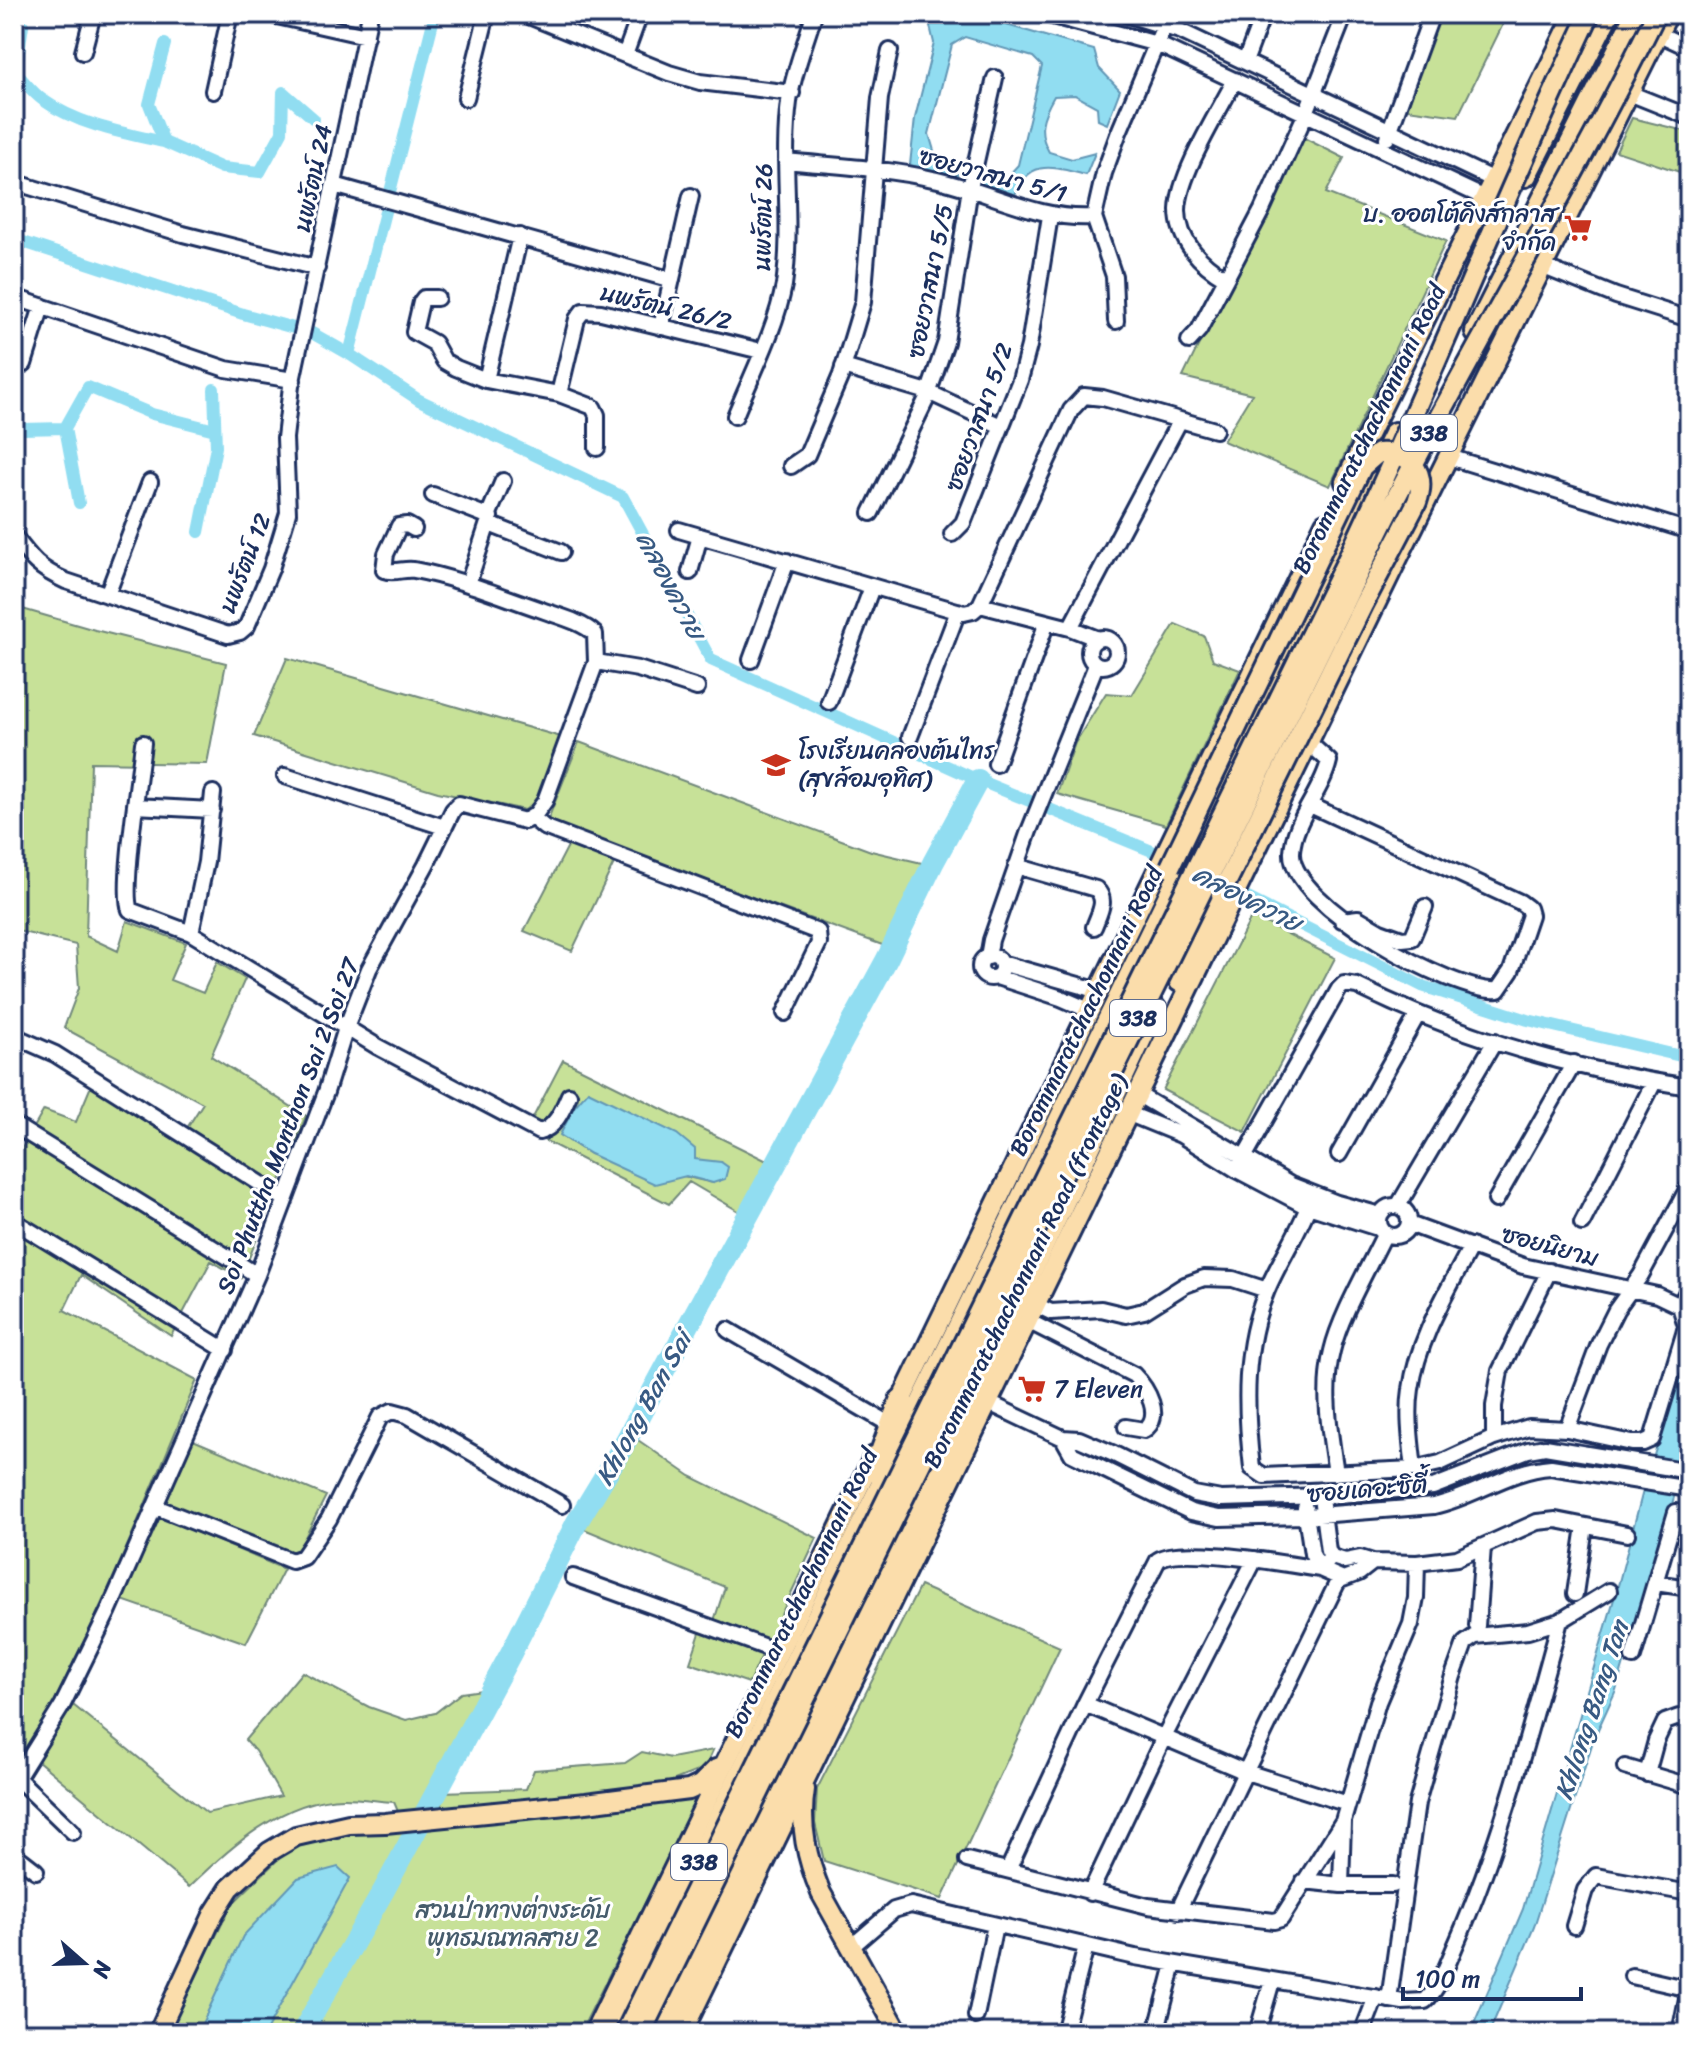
<svg xmlns="http://www.w3.org/2000/svg" width="1703" height="2047" font-family="Sriracha,'Playpen Sans Thai',sans-serif">
<rect width="100%" height="100%" fill="#fff"/>
<filter id="ink" filterUnits="userSpaceOnUse"><feTurbulence type="fractalNoise" baseFrequency=".0125" numOctaves="2"/><feDisplacementMap in="SourceGraphic" scale="16" xChannelSelector="R" yChannelSelector="G"/><feConvolveMatrix kernelMatrix="1 2 1 2 8 2 1 2 1" color-interpolation-filters="sRGB"/></filter>
<g filter="url(#ink)">
<!-- green -->
<path fill="#c7e198" stroke="#71887b" stroke-width="2" fill-rule="evenodd" d="M1440,14H1508L1458,116L1407,109Z
M1632,118L1689,132V175L1616,151Z
M1300,136L1344,158L1326,193L1446,241L1330,486L1223,441L1252,394L1183,377Z
M19,608L95,630L226,663L207,764L91,762L86,936L118,951L127,921L186,943L170,980L203,993L217,962L245,979L211,1056L306,1116L241,1278L211,1261L171,1336L81,1275L64,1310L197,1380C141,1515 86,1650 14,1777V1162L44,1110L76,1122L91,1086L178,1142L203,1103L64,1028L79,988L76,945L14,930V661Z
M1175,624L1204,636L1213,660L1240,670L1166,825L1057,794L1075,743L1106,693L1132,695Z
M287,658L561,737L537,800L525,810L438,792L254,736Z
M579,742L871,851L926,864L885,946L547,822Z
M569,844L615,861L572,951L524,931Z
M1252,916L1335,958L1245,1132L1163,1090Z
M563,1060L767,1161L742,1213L689,1182L669,1204L526,1131ZM560,1135L707,1162H721L713,1183L590,1154Z
M635,1438L690,1476L817,1538L749,1683L690,1663L701,1630L710,1633L725,1587L584,1529Z
M193,1440L326,1496L299,1549L290,1554L163,1505Z
M158,1516L284,1569L246,1643L122,1600Z
M920,1586L1060,1647L942,1899L824,1861L815,1823L817,1789Z
M302,1672L369,1707L406,1720L435,1713L461,1693L482,1690L419,1811L399,1814L394,1802C378,1801 360,1798 344,1798C283,1799 230,1847 189,1887L37,1760L73,1705L207,1813L281,1796L255,1751L245,1740Z
M713,1750L705,1768L662,1785L442,1809L443,1792L526,1789L534,1770L625,1763L642,1752L671,1758Z
M699,1795L580,2033H167L232,1904L293,1845L353,1830Z"/>
<!-- water -->
<path fill="#91ddf1" stroke="#6297b6" stroke-width="2" d="M913,14H968L1094,50L1099,68L1120,90L1107,124L1098,120L1097,107L1075,95L1054,96C1042,117 1037,131 1049,152L1072,159L1095,153L1086,175C1053,167 1029,157 1014,197L977,183L981,173L1007,177L1018,165L1042,66L1033,57L965,37L952,45L929,134L935,154L958,166L957,176L910,165L915,118L934,43L930,26Z
M588,1091L677,1134L695,1149V1159L721,1162L728,1167L725,1179L713,1183L686,1176L655,1184L590,1154L560,1135L574,1107Z
M1689,1344V1438L1684,1464L1616,1690L1594,1738L1534,1927L1489,2033H1470L1523,1909L1619,1582L1644,1487Z
M338,1867L350,1878L265,2033H201L200,2028L243,1936L298,1878Z"/>
<g fill="none" stroke-linecap="round" stroke-linejoin="round">
<!-- canal -->
<path stroke="#91ddf1" stroke-width="12" d="M435,14L349,354L419,400L623,497L711,660L978,780L1169,858
M23,25L16,73C25,82 33,93 43,100C78,125 123,133 164,142
M165,44L149,104L164,142L222,168L260,172L282,132L283,92L314,119
M14,239L243,314L312,333L349,354
M14,426L22,429L65,428L88,387L152,414L215,430
M65,428L79,503
M199,532L216,447L214,389
M1232,890L1422,986L1528,1020L1689,1058"/>
<!-- river -->
<path stroke="#91ddf1" stroke-width="22" d="M302,2033L384,1890L511,1653L577,1522L622,1448L887,959L933,863L978,780"/>
<defs>
<path id="minor" d="M268,14L366,36
M524,14L669,73L700,82L792,93
M1045,14L1157,44L1485,198
M1125,14L1180,31L1494,180
M1659,34L1689,48
M83,52L93,14
M625,55L640,14
M1245,62L1263,14
M213,91L230,14
M1629,93L1689,117
M466,98L487,14
M1387,138L1432,14
M786,161C835,166 885,168 933,179C987,190 1038,221 1094,217
M14,182L183,234L317,268
M334,185L672,280
M1544,267L1616,296L1689,319
M1225,278C1201,264 1178,241 1178,210C1179,174 1218,113 1235,80
M14,297L226,369L293,380
M437,298H424L421,302L414,332L434,343L444,361L456,368L486,380L559,394
M1116,321L1114,276L1094,217L1104,173L1119,132L1169,14
M661,327L691,196
M1189,341L1199,330L1262,210L1306,113L1345,14
M24,364L42,306
M843,367L928,392L1001,426
M486,380L520,236
M735,416C752,374 776,329 784,285C793,224 781,163 789,102C793,73 806,42 814,14
M597,448V415L593,407L559,394L577,319L583,311L601,312L761,351
M1449,457L1689,531
M791,466L807,455L841,375L863,302L880,98L890,51
M433,495L490,517L468,584
M871,513L926,400L946,342L970,188L995,78
M488,516L503,481
M489,524L561,552
M414,529L407,525L399,526L386,554L384,570C395,574 404,568 414,570C457,578 498,595 539,609C557,616 581,621 595,634L596,662
M679,530L964,613L973,611L980,605L1070,628L1098,639
M952,534L963,523L1020,380L1029,346L1050,216
M14,536C31,559 39,569 66,581L228,635L240,632L247,626L271,569L288,513L285,438L291,386L370,14
M690,572L700,536
M107,595L150,482
M980,605L1071,410L1084,396L1103,398L1215,430
M1070,628L1180,420
M1089 652a14 14 0 1 1 28 0a14 14 0 1 1-28 0Z
M751,660L787,561
M829,702L872,587
M910,737L958,611
M143,743C140,772 121,890 130,910L191,933L378,1047L539,1132C555,1129 563,1109 569,1095
M1309,743L1329,761C1322,792 1294,819 1292,852C1289,904 1454,994 1498,990L1511,971L1530,915L1528,908L1520,902L1310,805
M996,764L1047,622
M285,776L444,827
M135,806L212,810
M532,817L544,827L818,932L819,943L785,1013
M1016,866L1096,889C1108,900 1099,913 1094,927
M1342,920L1358,918L1380,931
M191,933L206,862L213,793
M1371,938L1380,931L1402,939L1412,938L1425,907
M980 967a11 11 0 1 1 22 0a11 11 0 1 1-22 0Z
M988,957L991,940L1029,831L1096,665
M1001,963L1100,991
M997,977L1061,998L1091,1011
M14,1036L55,1054L285,1199
M1137,1094L1291,1185L1337,1203L1380,1215
M1127,1113L1181,1135L1237,1170L1302,1204L1381,1229
M14,1125L257,1275
M1339,1154L1418,1014
M1237,1170L1339,989L1344,984L1357,986C1460,1037 1575,1070 1689,1087
M1313,1194C1302,1228 1281,1257 1267,1290C1243,1347 1245,1407 1252,1468L1264,1476L1414,1469C1411,1443 1407,1414 1411,1389C1418,1338 1448,1291 1471,1246
M1496,1200L1574,1063
M1379 1221a15 15 0 1 1 30 0a15 15 0 1 1-30 0Z
M1398,1206L1495,1041
M14,1221L225,1350
M1582,1223L1654,1082
M1409,1224L1523,1266L1657,1295L1680,1306
M1034,1304L1051,1312L1101,1309L1126,1315L1144,1311L1185,1285L1204,1278L1233,1279L1267,1290
M1026,1320L1134,1375C1147,1388 1164,1417 1144,1430L1126,1427
M728,1330L889,1424
M987,1402L1063,1438L1079,1439L1114,1454L1194,1494L1221,1499L1326,1496L1433,1487L1528,1450L1545,1447L1689,1471
M1567,1429L1632,1443H1643L1652,1439L1684,1334L1686,1326L1680,1306L1689,1287
M1063,1438L1072,1454L1191,1512L1219,1518L1306,1516L1434,1506C1475,1497 1508,1470 1551,1467L1689,1489
M1494,1438L1529,1427L1567,1429L1599,1344L1616,1310L1641,1275L1689,1186
M1414,1469L1440,1463L1494,1438V1406L1500,1371L1549,1271
M1336,1473C1330,1433 1322,1391 1332,1351C1340,1316 1369,1267 1385,1233
M1322,1505L1328,1551L1332,1557L1345,1561L1360,1558L1373,1562L1417,1563L1457,1558L1537,1522L1556,1520L1627,1534
M156,1507L292,1561L303,1557L329,1519L380,1417L392,1411L407,1415L562,1505
M1305,1508L1312,1554L1320,1569L1343,1579L1359,1573L1373,1562
M573,1577L779,1652
M1656,1583L1689,1588
M1575,1594L1585,1526
M1477,1626L1483,1547
M1633,1657L1676,1512
M1085,1704L1246,1772L1348,1804
M1625,1767L1689,1786
M1647,1774L1656,1741L1665,1722L1679,1717
M17,1778L73,1832
M14,1783L62,1706L109,1610L257,1275L326,1092L346,1028L369,969L426,865L453,810L459,804L525,821L535,815L545,801L596,662L638,669L697,688
M14,1854L36,1871
M967,1860L1148,1906L1274,1921L1281,1919L1343,1821L1378,1702L1411,1624L1416,1598L1417,1563
M1008,1870L1085,1704L1158,1560C1178,1544 1291,1565 1320,1569L1332,1557
M1304,1881L1341,1885H1393
M1341,1885L1343,1822
M1090,1893L1164,1737L1255,1559
M1178,1911L1339,1579
M1574,1926L1585,1890L1596,1876L1689,1893
M850,1948L894,1910L911,1905L1135,1957L1403,2002L1425,2001C1441,1986 1448,1962 1457,1942C1502,1839 1530,1729 1560,1621
M1632,1976L1689,1989
M1389,2000L1417,1803L1453,1676L1465,1643L1475,1636L1528,1631L1560,1621L1609,1591
M976,2016L995,1925
M75,2030L79,2033
M1064,2033L1086,1946
M1156,2033L1174,1964
M1257,2033L1272,1981
M1362,2033L1376,1997
M1680,2033L1689,1989"/>
<path id="major" d="M1345,482L1575,14
M1179,982L1221,894
M896,1411L1325,523
M805,1789C799,1826 807,1859 821,1893L899,2033
M158,2033L214,1913L230,1888L269,1852L296,1836L349,1824L385,1823L586,1803L689,1790L700,1785L716,1769
M594,2033L874,1456
M682,2033L1392,570L1668,14"/>
<path id="highway" d="M1525,175L1607,14
M1477,332L1637,14
M875,1471L901,1401
M615,2033L1395,434
M664,2033L830,1695L1154,1009"/>
</defs>
<!-- minor casing -->
<use href="#minor" stroke="#1b2f5e" stroke-width="20"/>
<!-- major casing -->
<use href="#major" stroke="#1b2f5e" stroke-width="24"/>
<!-- highway casing -->
<use href="#highway" stroke="#1b2f5e" stroke-width="28"/>
<!-- minor -->
<use href="#minor" stroke="#fff" stroke-width="14"/>
<!-- major -->
<use href="#major" stroke="#fbddab" stroke-width="18"/>
<!-- highway -->
<use href="#highway" stroke="#fbddab" stroke-width="22"/>
<defs>
<path id="major-bridge" d="M1170,867L1362,467L1378,453C1410,451 1428,471 1417,502L1363,605L1221,894
M625,2033L1346,562C1432,382 1504,194 1590,14
M641,2033L1386,517C1473,347 1572,185 1656,14"/>
</defs>
<!-- major-bridge casing -->
<use href="#major-bridge" stroke="#1b2f5e" stroke-width="24" stroke-linecap="butt"/>
<!-- major-bridge -->
<use href="#major-bridge" stroke="#fbddab" stroke-width="18"/>
</g>
</g>
<!-- icons -->
<defs>
<symbol id="supermarket-bare" viewBox="-9 -9 18 18"><path d="M-6-5.5h2.5l.6 2H6L4.5 2H-2.5L-4.4-4H-6ZM-1.5 3.2a1.3 1.3 0 1 0 .1 0ZM3 3.2a1.3 1.3 0 1 0 .1 0Z" fill="#c8321e" stroke="#fff" stroke-width="2.5" paint-order="stroke"/></symbol>
<symbol id="school-bare" viewBox="-9 -9 18 18"><path d="M0-5L7-2L0 1L-7-2ZM-4 1L0 2.5L4 1V4Q0 6-4 4Z" fill="#c8321e" stroke="#fff" stroke-width="2.5" paint-order="stroke"/></symbol>
</defs>
<g fill-rule="evenodd">
<use href="#supermarket-bare" x="1558" y="208" width="40" height="40"/>
<use href="#school-bare" x="756" y="745" width="40" height="40"/>
<use href="#supermarket-bare" x="1012" y="1369" width="40" height="40"/>
</g>
<g text-anchor="middle" stroke-width="6" stroke-linejoin="round" paint-order="stroke">
<!-- shield labels -->
<g fill="#fff" stroke="#5f6d8e" stroke-width="2">
<rect x="1401" y="415" width="56" height="36" rx="6"/>
<rect x="1110" y="1000" width="56" height="36" rx="6"/>
<rect x="671" y="1844" width="56" height="36" rx="6"/>
</g>
<g font-size="22" font-weight="bold" fill="#1b2f5e">
<text x="1429" y="441">338</text>
<text x="1138" y="1026">338</text>
<text x="699" y="1870">338</text>
</g>
<!-- street labels -->
<g font-size="24" fill="#1b2f5e" stroke="#fff">
<text transform="translate(993 175) rotate(15)" y="8">ซอยวาสนา 5/1</text>
<text transform="translate(313 178) rotate(-78)" y="8">นพรัตน์ 24</text>
<text transform="translate(763 217) rotate(-89)" y="8">นพรัตน์ 26</text>
<text transform="translate(930 281) rotate(-79)" y="8">ซอยวาสนา 5/5</text>
<text transform="translate(666 307) rotate(13)" y="8">นพรัตน์ 26/2</text>
<text transform="translate(979 417) rotate(-70)" y="8">ซอยวาสนา 5/2</text>
<text transform="translate(1369 429) rotate(-64)" y="8">Borommaratchachonnani Road</text>
<text transform="translate(245 563) rotate(-69)" y="8">นพรัตน์ 12</text>
<text transform="translate(1086 1011) rotate(-64)" y="8">Borommaratchachonnani Road</text>
<text transform="translate(288 1126) rotate(-69)" y="8">Soi Phuttha Monthon Sai 2 Soi 27</text>
<text transform="translate(1550 1246) rotate(15)" y="8">ซอยนิยาม</text>
<text transform="translate(1025 1271) rotate(-64)" y="8">Borommaratchachonnani Road (frontage)</text>
<text transform="translate(1367 1489) rotate(-5)" y="8">ซอยเดอะซิตี้</text>
<text transform="translate(801 1593) rotate(-64)" y="8">Borommaratchachonnani Road</text>
</g>
<!-- poi labels -->
<g font-size="24" fill="#1b2f5e" stroke="#fff" text-anchor="start">
<text x="1556" y="222" text-anchor="end">บ. ออตโต้คิงส์กลาส<tspan x="1556" dy="28">จำกัด</tspan></text>
<text x="798" y="759">โรงเรียนคลองต้นไทร<tspan x="798" dy="28">(สุขล้อมอุทิศ)</tspan></text>
<text x="1054" y="1397">7 Eleven</text>
</g>
<!-- park labels -->
<g font-size="24" fill="#465c6c" stroke="#fff">
<text x="513" y="1918">สวนป่าทางต่างระดับ<tspan x="513" dy="28">พุทธมณฑลสาย 2</tspan></text>
</g>
<!-- water labels -->
<g font-size="26" font-style="italic" fill="#385a83" stroke="#fff">
<text transform="translate(671 585) rotate(62)" y="9">คลองควาย</text>
<text transform="translate(1247 898) rotate(27)" y="9">คลองควาย</text>
<text transform="translate(643 1408) rotate(-61)" y="9">Khlong Ban Sai</text>
<text transform="translate(1591 1710) rotate(-72)" y="9">Khlong Bang Tan</text>
</g>
</g>
<!-- margin -->
<rect width="1703" height="2047" fill="none" stroke="#fff" stroke-width="48"/>
<rect x="24" y="24" width="1655" height="1999" fill="none" stroke="#1b2f5e" stroke-width="3" filter="url(#ink)"/>
<!-- north arrow -->
<g transform="translate(84 1963) rotate(110)" stroke="#ffffff" stroke-width="6" paint-order="stroke">
<path d="M0-6L14 30L0 20L-14 30Z" fill="#1b2f5e"/>
<text y="-12" font-size="22" font-weight="bold" text-anchor="middle" fill="#1b2f5e">N</text>
</g>
<!-- scale -->
<path d="M1403 1987v12h178v-12" fill="none" stroke="#1b2f5e" stroke-width="4"/>
<text x="1415" y="1987" font-size="24" fill="#1b2f5e" stroke="#ffffff" stroke-width="6" paint-order="stroke">100 m</text>
</svg>
